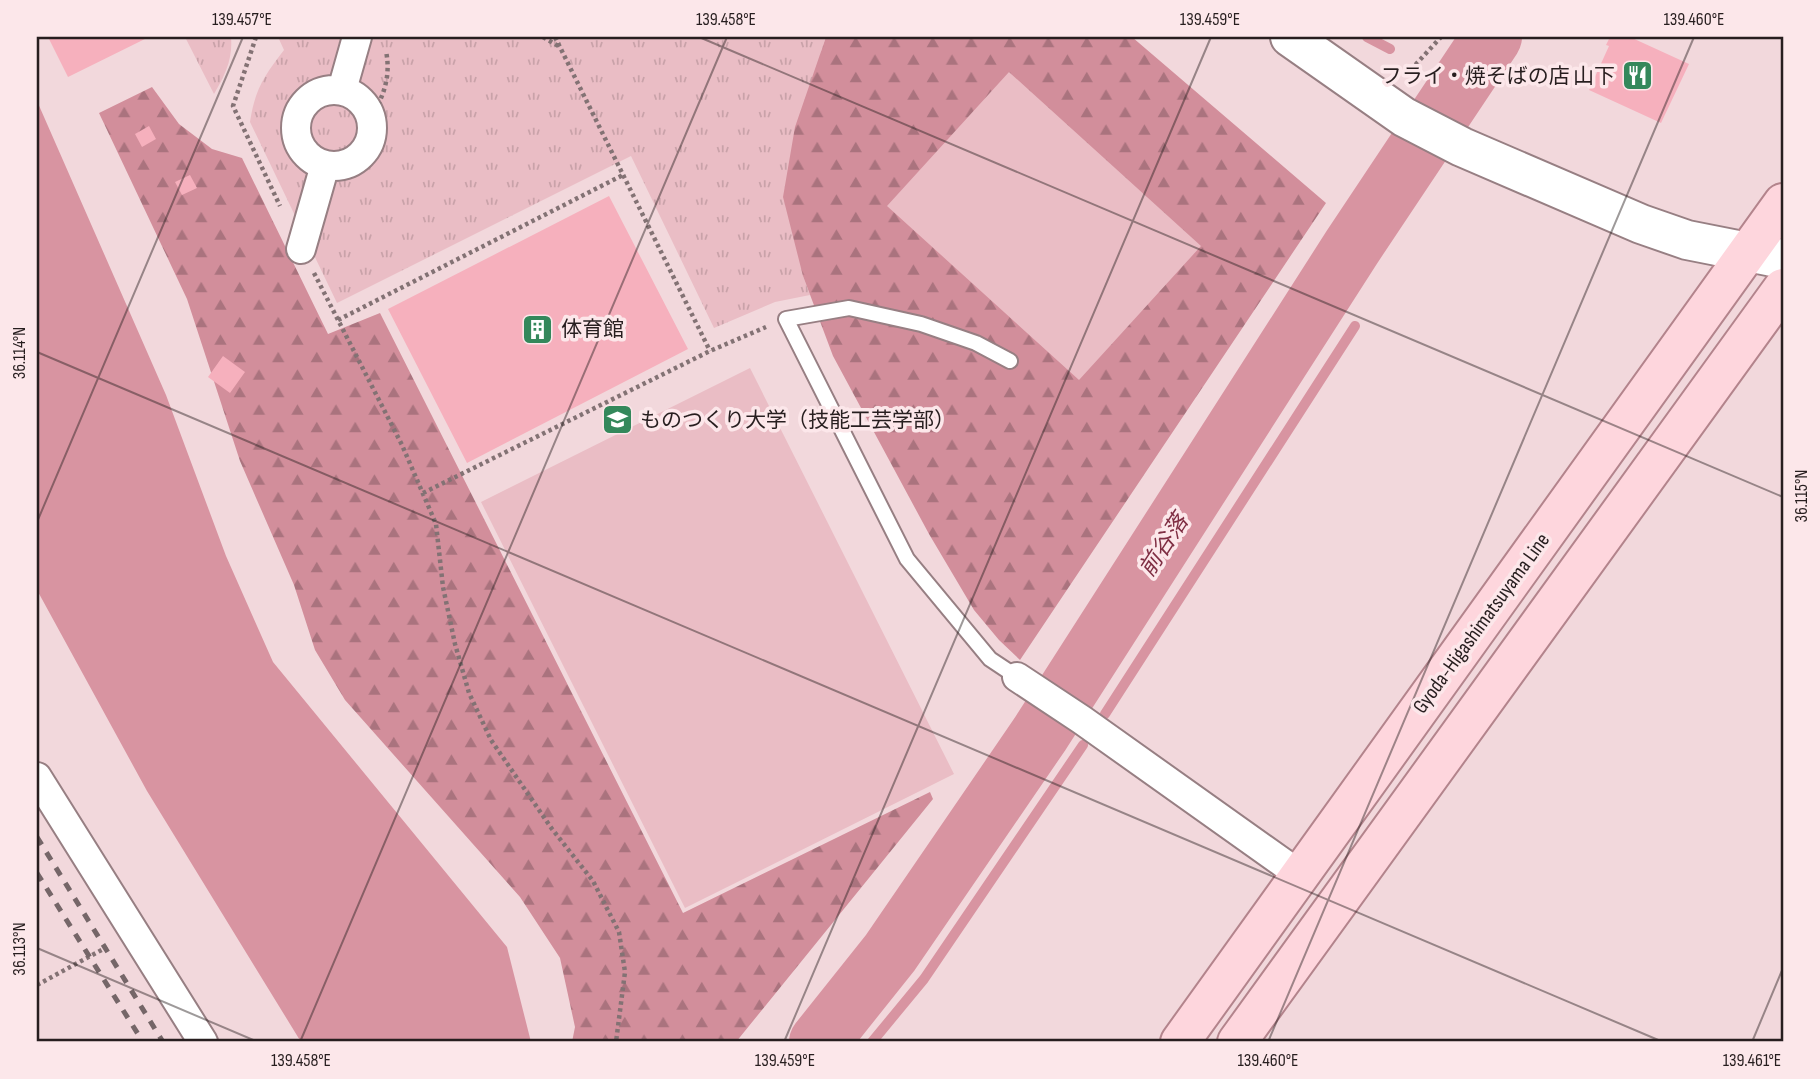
<svg xmlns="http://www.w3.org/2000/svg" width="1820" height="1079" font-family="'Sofia Sans Condensed','Noto Sans JP',sans-serif">
<defs>
<pattern id="grass-tufts" width="24" height="20" patternUnits="userSpaceOnUse" patternTransform="scale(1.75)"><rect width="24" height="20" fill="#eabdc5"/><path d="M3 7l-1-3M5 7V3M7 7l1-3M15 17l-1-3M17 17v-4M19 17l1-3" fill="none" stroke="#c9a2a9"/></pattern>
<pattern id="forest-firs" width="22" height="20" patternUnits="userSpaceOnUse" patternTransform="scale(1.75)"><rect width="22" height="20" fill="#d28e9b"/><path d="M5 1l3.5 6h-7zM16 11l3.5 6h-7z" fill="#aa737e"/></pattern>
</defs>
<rect width="100%" height="100%" fill="#f2d8dc"/>
<!-- grass -->
<path fill="url(#grass-tufts)" d="M185,37H231C233,59 225,75 214,94Z
M278,37H826L821,51L803,276L810,295L775,302L714,328L631,156L337,303L250,122C255,89 264,76 284,50Z"/>
<!-- forest -->
<path fill="url(#forest-firs)" d="M826,37H1132L1326,203L1020,660L999,640L974,610L929,534L833,356L803,276L783,197L795,127Z
M152,87L179,124L212,149L242,158L328,334L380,313L683,913L930,792L933,799L736,1042H572L575,1027L560,958L520,897L345,700L315,650L294,585L240,461L187,299L99,113Z"/>
<!-- pitch -->
<path fill="#eabdc5" d="M1009,72L1201,246L1079,380L887,206Z
M750,368L954,774L685,908L481,502Z"/>
<!-- water -->
<path fill="#d894a1" d="M37,101L166,395L226,556L273,662L507,947L531,1042H301L147,791L37,590Z"/>
<g fill="none" stroke-linecap="round" stroke-linejoin="round">
<!-- stream -->
<path stroke="#d894a1" stroke-width="10" d="M1367,37L1390,49
M1444,74L1462,82
M1105,714L1355,326
M872,1042L924,979L1083,745"/>
<!-- river -->
<path stroke="#d894a1" stroke-width="60" d="M819,1042L890,953L1040,734L1352,247L1492,37"/>
</g>
<!-- building -->
<path fill="#f6b0bd" d="M48,37H149L68,77Z
M1610,37H1630L1689,64L1661,123L1589,90L1609,46L1606,45Z
M149,126L156,139L142,147L135,134Z
M190,175L197,188L182,195L175,182Z
M609,196L688,349L467,463L388,309Z
M223,356L245,372L230,393L208,377Z"/>
<g fill="none" stroke-linecap="round" stroke-linejoin="round">
<defs>
<path id="lane" d="M1010,361L976,343L921,324L849,308L786,319L907,559L990,659L1017,677"/>
<path id="street" d="M296 128a38 38 0 1 1 76 0a38 38 0 1 1-76 0Z
M342,90L357,37
M301,249L325,165
M1017,677L1082,720L1300,875
M37,777L203,1042"/>
<path id="secondary" d="M1290,37L1404,117L1462,147L1641,224L1687,240L1783,259"/>
<path id="primary" d="M1180,1042L1783,203
M1237,1042L1783,288"/>
</defs>
<!-- lane casing -->
<use href="#lane" stroke="#977f83" stroke-width="18"/>
<!-- street casing -->
<use href="#street" stroke="#977f83" stroke-width="32"/>
<!-- secondary casing -->
<use href="#secondary" stroke="#977f83" stroke-width="42"/>
<!-- primary casing -->
<use href="#primary" stroke="#b3848c" stroke-width="42"/>
<!-- path -->
<path stroke="#837274" stroke-width="4.5" stroke-dasharray="3.5 3.5" stroke-linecap="butt" d="M256,37L233,106L280,206
M543,37L560,47
M555,37L710,351
M1406,75L1441,37
M371,117C384,96 391,76 386,51
M314,273L402,445L436,524L443,587L455,644L469,693L491,740L552,829L593,881L619,932L625,972L616,1042
M338,320L623,175
M423,493L710,351L766,327
M37,985L107,947"/>
<!-- lane -->
<use href="#lane" stroke="#fff" stroke-width="14"/>
<!-- street -->
<use href="#street" stroke="#fff" stroke-width="28"/>
<!-- secondary -->
<use href="#secondary" stroke="#fff" stroke-width="38"/>
<!-- primary -->
<use href="#primary" stroke="#fed6dd" stroke-width="38"/>
<!-- rail -->
<path stroke="#756668" stroke-width="5" stroke-dasharray="9 9" stroke-linecap="butt" d="M37,837L163,1042
M37,873L143,1042"/>
</g>
<!-- ticks -->
<path fill="none" stroke="#271e1f" stroke-width="2" stroke-opacity="0.45" d="M699,37L1783,497M37,352L1663,1042M37,522L243,37M37,948L258,1042M300,1042L727,37M784,1042L1211,37M1268,1042L1694,37M1752,1042L1783,968"/>
<!-- icons -->
<defs>
<symbol id="restaurant-square" viewBox="-11 -11 22 22"><rect x="-9" y="-9" width="18" height="18" rx="4" fill="#34885b" stroke="#fce7ea"/><path d="M-5-6h1v4h1v-4h1v4h1v-4h1v5L-1.5 .5V6h-2V.5L-5-1ZM5-6V6H3V1.5H1.5Q1.5-4 5-6Z" fill="#fff"/></symbol>
<symbol id="building-square" viewBox="-11 -11 22 22"><rect x="-9" y="-9" width="18" height="18" rx="4" fill="#34885b" stroke="#fce7ea"/><path d="M-4-6H4V6H1V3H-1V6H-4ZM-2.5-4.3h1.7v1.8h-1.7ZM.8-4.3h1.7v1.8H.8ZM-2.5-1h1.7V.8h-1.7ZM.8-1h1.7V.8H.8Z" fill="#fff"/></symbol>
<symbol id="university-square" viewBox="-11 -11 22 22"><rect x="-9" y="-9" width="18" height="18" rx="4" fill="#34885b" stroke="#fce7ea"/><path d="M0-5L7-2L0 1L-7-2ZM-4 1L0 2.5L4 1V4Q0 6-4 4Z" fill="#fff"/></symbol>
</defs>
<g fill-rule="evenodd">
<use href="#restaurant-square" x="1620" y="58" width="35" height="35"/>
<use href="#building-square" x="520" y="312" width="35" height="35"/>
<use href="#university-square" x="600" y="402" width="35" height="35"/>
</g>
<g text-anchor="middle" stroke-width="7" stroke-linejoin="round" paint-order="stroke">
<!-- poi labels -->
<g font-size="21" fill="#271e1f" stroke="#fce7ea" text-anchor="start">
<text x="1615" y="83" text-anchor="end">フライ・焼そばの店 山下</text>
<text x="561" y="336">体育館</text>
<text x="640" y="427">ものつくり大学（技能工芸学部）</text>
</g>
<!-- street labels -->
<g font-size="21" fill="#271e1f" stroke="#fce7ea">
<text transform="translate(1481 623) rotate(-54)" y="7">Gyoda-Higashimatsuyama Line</text>
</g>
<!-- water labels -->
<g font-size="23" font-style="italic" fill="#7f2e43" stroke="#fce7ea">
<text transform="translate(1163 545) rotate(-57)" y="8">前谷落</text>
</g>
</g>
<!-- border -->
<rect width="1820" height="1079" fill="none" stroke="#fce7ea" stroke-width="77"/>
<rect x="38" y="38" width="1744" height="1002" fill="none" stroke="#271e1f" stroke-width="2.5"/>
<g font-size="18" text-anchor="middle" fill="#271e1f">
<text x="242" y="25">139.457°E</text>
<text x="726" y="25">139.458°E</text>
<text x="1210" y="25">139.459°E</text>
<text x="1694" y="25">139.460°E</text>
<text transform="translate(19 353) rotate(-90)" y="6">36.114°N</text>
<text transform="translate(1801 496) rotate(-90)" y="6">36.115°N</text>
<text transform="translate(19 949) rotate(-90)" y="6">36.113°N</text>
<text x="301" y="1066">139.458°E</text>
<text x="785" y="1066">139.459°E</text>
<text x="1268" y="1066">139.460°E</text>
<text x="1752" y="1066">139.461°E</text>
</g>
</svg>
